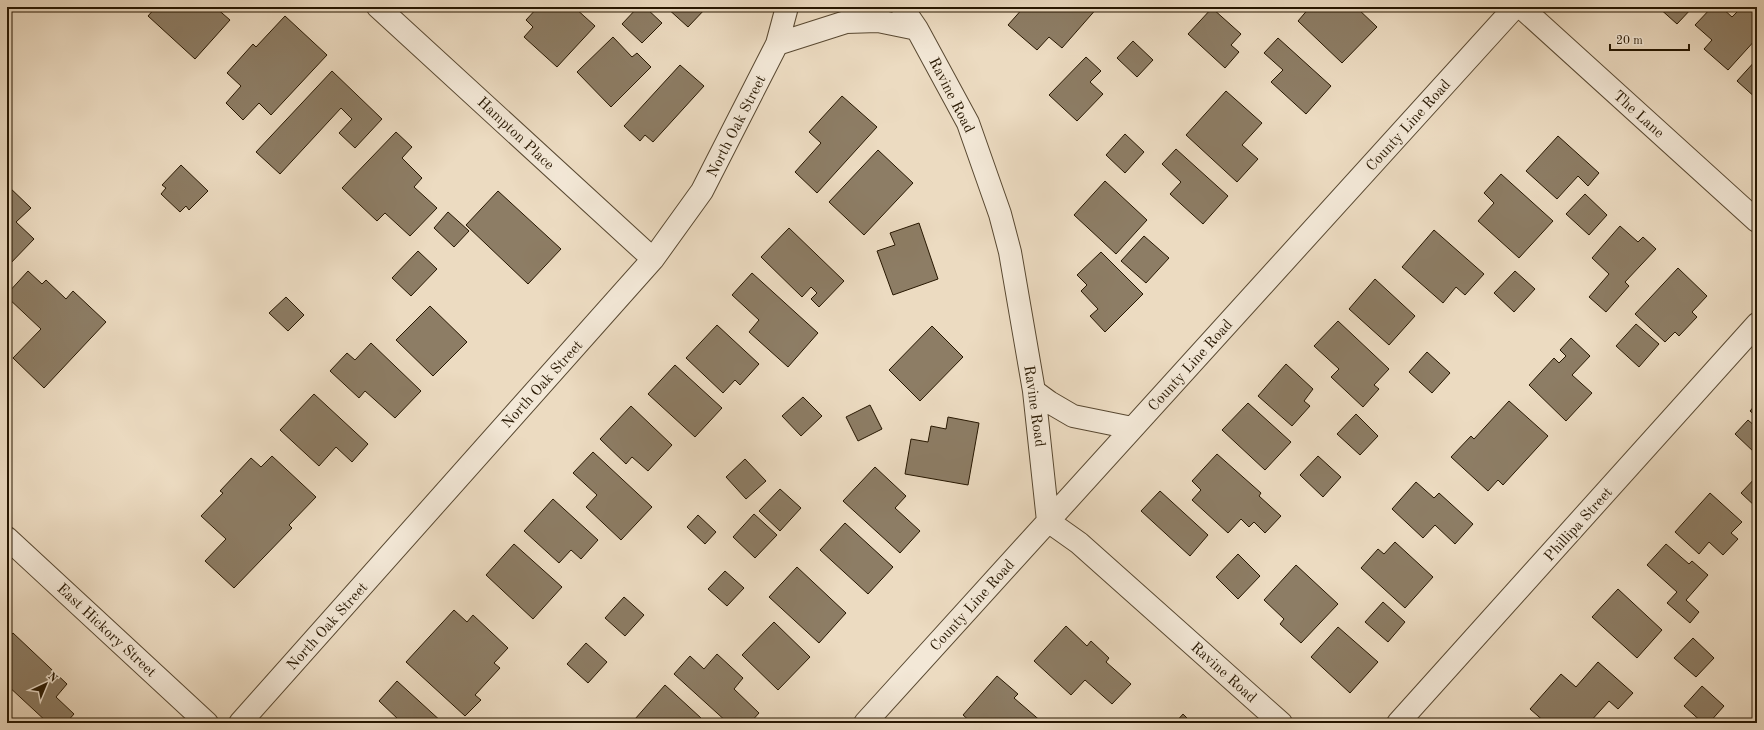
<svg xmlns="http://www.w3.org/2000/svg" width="1764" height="730" font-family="'Old Standard TT',serif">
<rect width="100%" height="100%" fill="#ecdbc1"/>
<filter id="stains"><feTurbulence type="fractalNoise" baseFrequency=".005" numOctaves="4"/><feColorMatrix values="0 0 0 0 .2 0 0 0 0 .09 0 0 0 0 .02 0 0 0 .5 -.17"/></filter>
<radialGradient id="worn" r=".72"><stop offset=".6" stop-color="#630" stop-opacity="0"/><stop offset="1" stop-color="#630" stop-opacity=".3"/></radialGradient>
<!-- building -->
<path fill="#8d7d65" stroke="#271701" d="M156,7H215L230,20L195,59L148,16Z
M538,7H574L595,26L557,67L524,37L533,27L526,20Z
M638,7H645L662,23L642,43L622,24Z
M666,7H707L688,27Z
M1024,7H1098L1062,48L1049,37L1037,50L1008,25Z
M1310,7H1356L1377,27L1342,63L1298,21Z
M1658,7H1693L1677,24Z
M1712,7H1721L1732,17L1742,7H1757V38L1728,70L1704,49L1712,40L1695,25Z
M1212,8L1241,34L1231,45L1239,52L1225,68L1188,34Z
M285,16L327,55L271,115L259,103L243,120L226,103L241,86L227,73L253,44L256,47Z
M613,37L632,57L637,53L651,67L611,107L577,72Z
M1278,38L1331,86L1306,114L1271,82L1283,70L1264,53Z
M1133,41L1153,60L1137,77L1117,58Z
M1086,57L1101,71L1090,82L1103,94L1077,121L1049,95Z
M1757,59V99L1737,81Z
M680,65L704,86L653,142L645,135L640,141L624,126Z
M332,71L382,119L355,148L339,133L352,119L341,108L280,174L256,152Z
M1226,91L1262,123L1242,145L1258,159L1237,182L1186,135Z
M842,96L877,127L817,193L795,172L821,143L809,132Z
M396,132L412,147L402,158L422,178L414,187L437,208L410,236L385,213L377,221L342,188Z
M1125,134L1144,152L1125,173L1106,155Z
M1558,136L1599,173L1588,186L1578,176L1557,199L1526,171Z
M1176,149L1228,196L1203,224L1170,194L1181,182L1162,164Z
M878,150L913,183L864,235L829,202Z
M181,165L208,191L189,210L186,206L180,212L161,194L166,188L162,185Z
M1501,174L1553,221L1519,258L1478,221L1494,203L1484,193Z
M1105,181L1147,220L1116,254L1074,215Z
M7,185L31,208L16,222L34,239L7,267Z
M498,191L561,249L528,284L466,225Z
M1585,194L1607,215L1589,235L1566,214Z
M448,212L469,231L454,247L434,228Z
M919,223L938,279L893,295L877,251L895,245L890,233Z
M1620,226L1638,242L1643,237L1656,249L1625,282L1629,286L1606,312L1589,297L1609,274L1592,258Z
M789,228L844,281L819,307L811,299L817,293L811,287L802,297L761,257Z
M1434,230L1484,274L1465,295L1456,287L1443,303L1402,267Z
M1144,236L1169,258L1146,283L1121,261Z
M418,251L437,269L411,296L392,278Z
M1101,252L1143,294L1105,332L1090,316L1098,309L1081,291L1087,285L1077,275Z
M1678,268L1707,296L1692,312L1697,317L1679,336L1675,332L1665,342L1635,314Z
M28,271L42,284L46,280L66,299L73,291L106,322L44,388L13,358L41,329L7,297V294Z
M1515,271L1535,289L1514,312L1494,293Z
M752,273L818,333L788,367L749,332L759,320L732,295Z
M1375,279L1415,316L1389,345L1349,309Z
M286,297L304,315L288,331L269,313Z
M430,306L467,342L433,376L396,340Z
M1338,321L1389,369L1374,385L1379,389L1363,407L1331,377L1339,369L1314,346Z
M1636,324L1659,344L1639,367L1616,346Z
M717,325L759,364L740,385L735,380L723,393L686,358Z
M932,326L963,357L920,401L889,370Z
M1571,338L1590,356L1572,375L1592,393L1566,421L1529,385L1554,358L1559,363L1566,356L1560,350Z
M371,343L421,391L395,418L365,391L359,398L330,371L347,353L355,360Z
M1427,352L1450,373L1432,393L1409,372Z
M1286,364L1313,389L1304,401L1310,406L1292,426L1258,396Z
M675,365L722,408L695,437L648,394Z
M314,394L368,444L352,462L336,447L319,466L280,430Z
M803,397L822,416L801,436L782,416Z
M1509,401L1548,436L1503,485L1498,480L1488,491L1451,457L1471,436L1474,439Z
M1248,403L1291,442L1265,470L1222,430Z
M1757,403V417L1750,411Z
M870,405L882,429L858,441L846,417Z
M631,406L672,445L648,471L632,457L626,464L600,439Z
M1356,414L1378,436L1360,455L1337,434Z
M948,417L979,423L968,485L905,474L911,439L928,442L931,426L946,429Z
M1748,420L1756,427L1757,426V450L1755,453L1735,434Z
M593,452L652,507L621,540L586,507L597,495L573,473Z
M1217,454L1261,493L1259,496L1281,516L1265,533L1254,522L1249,527L1241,519L1228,533L1192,500L1201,490L1192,481Z
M272,456L316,497L289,525L292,528L234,588L205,561L226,539L201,516L223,493L220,491L251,458L261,467Z
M1318,456L1341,477L1323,497L1300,475Z
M745,459L766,481L746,499L726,477Z
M875,467L906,496L895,508L920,531L900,553L843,501Z
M1757,476V508L1741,493Z
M1416,482L1434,498L1439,493L1473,524L1455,544L1435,525L1423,538L1392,509Z
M780,489L801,508L780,531L759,511Z
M1160,491L1208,535L1190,556L1141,511Z
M1710,493L1742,522L1731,533L1738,539L1723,555L1709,542L1699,554L1675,532Z
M553,499L598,540L581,559L571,550L559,563L524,531Z
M754,514L777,535L755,558L733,537Z
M698,515L716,532L705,544L687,527Z
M845,523L893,567L868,594L820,550Z
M1395,542L1433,577L1405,608L1361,568L1378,549L1384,554Z
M514,544L562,587L533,619L486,575Z
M1666,544L1689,564L1692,561L1708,575L1686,600L1699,612L1690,623L1667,603L1677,592L1647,565Z
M1238,554L1260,576L1238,599L1216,577Z
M1296,565L1338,604L1301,643L1280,624L1284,619L1264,600Z
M797,567L846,613L819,643L769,597Z
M725,571L744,588L727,606L708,589Z
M1618,589L1662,630L1637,658L1592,617Z
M624,597L644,615L625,636L605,618Z
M1383,602L1405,622L1388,642L1365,622Z
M454,610L467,622L473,615L508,648L494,663L500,668L475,695L481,700L465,716L406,662Z
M774,622L810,657L778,690L742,655Z
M1066,626L1087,646L1091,641L1109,658L1106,662L1131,684L1112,704L1085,680L1071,695L1034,661Z
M1338,627L1378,662L1350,693L1311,657Z
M13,633L67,684L56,697L74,714L66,723H48L7,685V640Z
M1693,638L1714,658L1696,677L1674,658Z
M586,643L607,662L588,683L567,664Z
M717,654L743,678L734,689L759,713L750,723H728L674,674L690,656L704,669Z
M1598,662L1633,693L1618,709L1609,701L1589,723H1546L1530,709L1561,674L1576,687Z
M997,676L1018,694L1014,698L1043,723H972L963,715Z
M397,681L443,723H396L399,720L379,701Z
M665,685L701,718L697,723H640L635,719Z
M1702,686L1724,706L1709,723H1703L1684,706Z
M1183,714L1192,723H1175Z"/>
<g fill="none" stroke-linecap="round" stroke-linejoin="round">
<defs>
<path id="minor" d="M378,7L653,259
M902,7L917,29L968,123L1000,214L1010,252L1034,391L1048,521L1079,543L1281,723
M1521,7L1757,221
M777,44L846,22L878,21L917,29
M1034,391L1049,402L1073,416L1132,428
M7,538L207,723
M240,723L653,259L702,191L777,44L787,7
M865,723L1515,7
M1398,723L1757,324"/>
</defs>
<!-- minor casing -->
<use href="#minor" stroke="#584831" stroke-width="24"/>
<!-- minor -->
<use href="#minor" stroke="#f3e8d7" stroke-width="22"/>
</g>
<g text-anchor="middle" stroke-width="3.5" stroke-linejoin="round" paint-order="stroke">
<!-- street labels -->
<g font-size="15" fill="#271701" stroke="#f3e8d7">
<text transform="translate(952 95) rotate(63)" y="5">Ravine Road</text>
<text transform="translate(1639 114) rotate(42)" y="5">The Lane</text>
<text transform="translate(1408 125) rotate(-48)" y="5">County Line Road</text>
<text transform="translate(736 126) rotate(-63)" y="5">North Oak Street</text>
<text transform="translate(516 133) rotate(43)" y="5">Hampton Place</text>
<text transform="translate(1190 365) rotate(-48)" y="5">County Line Road</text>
<text transform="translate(542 384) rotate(-48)" y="5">North Oak Street</text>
<text transform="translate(1035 406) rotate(82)" y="5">Ravine Road</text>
<text transform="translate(1578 524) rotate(-48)" y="5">Phillipa Street</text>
<text transform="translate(972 605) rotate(-48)" y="5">County Line Road</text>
<text transform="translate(327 626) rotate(-48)" y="5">North Oak Street</text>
<text transform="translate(107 630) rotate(43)" y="5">East Hickory Street</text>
<text transform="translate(1224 672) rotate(42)" y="5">Ravine Road</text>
</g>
</g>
<!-- margin -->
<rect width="1764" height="730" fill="none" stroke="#ecdbc1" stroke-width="24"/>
<rect x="8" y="8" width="1748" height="714" fill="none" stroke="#271701" stroke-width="2"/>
<rect x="12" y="12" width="1740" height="706" fill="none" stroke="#271701"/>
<!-- north arrow -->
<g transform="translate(46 684) rotate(44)" stroke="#f3e8d7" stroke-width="3" paint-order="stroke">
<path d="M0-3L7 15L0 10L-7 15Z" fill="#271701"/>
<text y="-6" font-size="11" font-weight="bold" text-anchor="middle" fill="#271701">N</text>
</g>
<!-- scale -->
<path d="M1610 44v6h79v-6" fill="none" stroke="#271701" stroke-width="2"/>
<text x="1616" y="44" font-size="12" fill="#271701" stroke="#f3e8d7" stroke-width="3" paint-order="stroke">20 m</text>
<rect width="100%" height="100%" filter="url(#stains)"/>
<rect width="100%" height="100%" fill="url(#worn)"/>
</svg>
